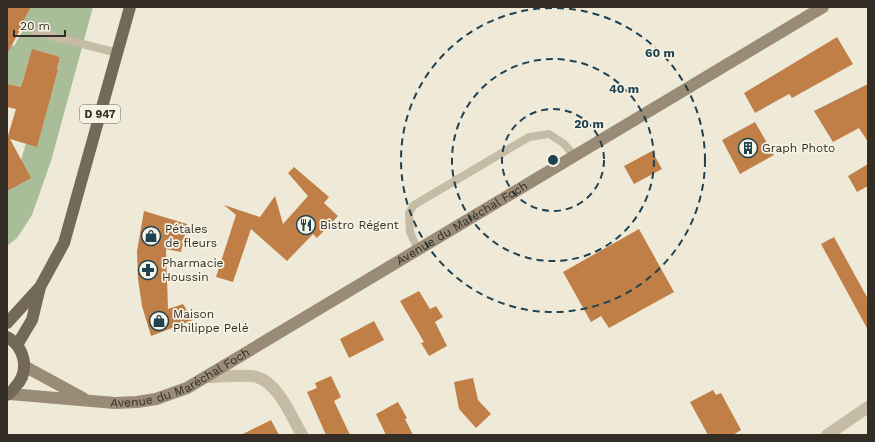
<svg xmlns="http://www.w3.org/2000/svg" width="875" height="442" font-family="'Work Sans',sans-serif">
<rect width="100%" height="100%" fill="#efead8"/>
<!-- green -->
<path fill="#a9bd99" d="M31,7H93L51,161L32,215L17,238L7,246V191L19,167L26,143L37,146L44,121L47,95L51,96L58,70L57,69L60,57L34,50L28,62L21,87L7,84V53L12,45L14,46L27,23L24,20Z"/>
<!-- building -->
<path fill="#bf7f47" d="M7,7H31L24,20L25,21L7,54Z
M837,37L853,64L792,98L789,94L755,113L744,93Z
M32,49L60,57L57,69L58,70L37,147L10,139L31,178L7,191V134L8,136L16,109L7,107V84L21,87Z
M868,84V142L859,128L833,142L814,111Z
M755,122L774,155L740,174L722,140Z
M652,151L662,169L634,184L624,166Z
M868,164V186L857,192L848,176Z
M294,167L329,197L324,203L338,216L317,238L313,234L287,261L251,229L233,282L216,277L236,215L224,205L260,217L275,196L283,224L308,196L288,173Z
M144,211L187,224L181,252L166,249L168,309L183,304L193,320L151,336L142,306L138,279L137,251Z
M639,229L674,292L609,328L601,316L591,322L563,272Z
M834,237L868,299V330L821,244Z
M419,291L430,309L436,306L443,317L435,322L447,346L429,356L421,343L424,342L400,301Z
M374,321L384,340L349,358L340,339Z
M331,376L341,397L334,401L350,435H326L307,392L317,388L315,383Z
M473,378L478,400L491,414L476,428L459,409L454,382Z
M713,390L716,395L721,393L741,430L733,435H708L690,402Z
M398,402L407,418L405,419L413,435H386L376,414Z
M271,420L279,435H241Z"/>
<g fill="none" stroke-linecap="round" stroke-linejoin="round">
<!-- lane -->
<path stroke="#c6bca5" stroke-width="8" d="M35,32L118,53
M418,250L410,232L409,213L414,205L529,137L549,134L563,143L575,156"/>
<!-- street -->
<path stroke="#c6bca5" stroke-width="12" d="M207,377C218,377 248,374 257,377C279,384 291,416 302,435
M827,435L868,407"/>
<!-- secondary -->
<g stroke="#9a8b77" stroke-width="12">
<path d="M24,366L83,398"/>
<path id="s1" d="M10,394L115,403L137,402L156,399L187,388L823,7"/>
</g>
<!-- primary -->
<path stroke="#746858" stroke-width="12" d="M7,323L40,287L64,243L130,7
M7,337C25,347 30,371 16,386C13,390 11,393 7,395
M17,345L32,320L40,287"/>
</g>
<!-- distance rings -->
<g fill="none" stroke="#1e4251" stroke-width="2" stroke-dasharray="7 5">
<circle cx="553" cy="160" r="51"/>
<circle cx="553" cy="160" r="101"/>
<circle cx="553" cy="160" r="152"/>
</g>
<!-- icons -->
<defs>
<symbol id="building-ring" viewBox="-11 -11 22 22"><circle r="9.5" fill="#f7f3e4" stroke="#1e4251" stroke-width="1.5"/><path d="M-4-6H4V6H1V3H-1V6H-4ZM-2.5-4.3h1.7v1.8h-1.7ZM.8-4.3h1.7v1.8H.8ZM-2.5-1h1.7V.8h-1.7ZM.8-1h1.7V.8H.8Z" fill="#1e4251"/></symbol>
<symbol id="restaurant-ring" viewBox="-11 -11 22 22"><circle r="9.5" fill="#f7f3e4" stroke="#1e4251" stroke-width="1.5"/><path d="M-5-6h1v4h1v-4h1v4h1v-4h1v5L-1.5 .5V6h-2V.5L-5-1ZM5-6V6H3V1.5H1.5Q1.5-4 5-6Z" fill="#1e4251"/></symbol>
<symbol id="shop-ring" viewBox="-11 -11 22 22"><circle r="9.5" fill="#f7f3e4" stroke="#1e4251" stroke-width="1.5"/><path d="M-5-2.5h2.3a2.7 3.5 0 0 1 5.4 0H5L5.5 6h-11ZM-1.5-2.5h3a1.5 2.3 0 0 0-3 0Z" fill="#1e4251"/></symbol>
<symbol id="pharmacy-ring" viewBox="-11 -11 22 22"><circle r="9.5" fill="#f7f3e4" stroke="#1e4251" stroke-width="1.5"/><path d="M-2-6h4v4h4v4h-4v4h-4v-4h-4v-4h4Z" fill="#1e4251"/></symbol>
</defs>
<g fill-rule="evenodd">
<use href="#building-ring" x="737" y="137" width="22" height="22"/>
<use href="#restaurant-ring" x="295" y="214" width="22" height="22"/>
<use href="#shop-ring" x="140" y="225" width="22" height="22"/>
<use href="#pharmacy-ring" x="137" y="259" width="22" height="22"/>
<use href="#shop-ring" x="148" y="310" width="22" height="22"/>
</g>
<g text-anchor="middle" stroke-width="3.5" stroke-linejoin="round" paint-order="stroke">
<!-- shield labels -->
<rect fill="#f7f3e4" stroke="#6e685f" stroke-width="1" x="80" y="105" width="40" height="18" rx="3"/>
<g font-size="11" font-weight="bold" fill="#332d26">
<text x="100" y="118">D 947</text>
</g>
<!-- poi labels -->
<g font-size="12" fill="#332d26" stroke="#f7f3e4" text-anchor="start">
<text x="762" y="152">Graph Photo</text>
<text x="320" y="229">Bistro Régent</text>
<text x="165" y="233">Pétales<tspan x="165" dy="14">de fleurs</tspan></text>
<text x="162" y="267">Pharmacie<tspan x="162" dy="14">Houssin</tspan></text>
<text x="173" y="318">Maison<tspan x="173" dy="14">Philippe Pelé</tspan></text>
</g>
<!-- street labels -->
<g font-size="12" fill="#332d26" stroke="#f7f3e4">
<text dy="4" stroke="none"><textPath href="#s1" startOffset="500">Avenue du Maréchal Foch</textPath></text>
<text dy="4" stroke="none"><textPath href="#s1" startOffset="176">Avenue du Maréchal Foch</textPath></text>
</g>
</g>
<circle cx="553" cy="160" r="6" fill="#1e4251" stroke="#f7f3e4" stroke-width="2"/>
<g font-size="12" text-anchor="middle" font-weight="bold" fill="#1e4251" stroke="#f7f3e4" stroke-width="3.5" stroke-linejoin="round" paint-order="stroke">
<text x="660" y="57">60 m</text>
<text x="624" y="93">40 m</text>
<text x="589" y="128">20 m</text>
</g>
<!-- border -->
<rect width="875" height="442" fill="none" stroke="#332d26" stroke-width="16"/>
<!-- scale -->
<path d="M14 30v6h51v-6" fill="none" stroke="#332d26" stroke-width="2"/>
<text x="20" y="30" font-size="12" fill="#332d26" stroke="#f7f3e4" stroke-width="3" paint-order="stroke">20 m</text>
</svg>
